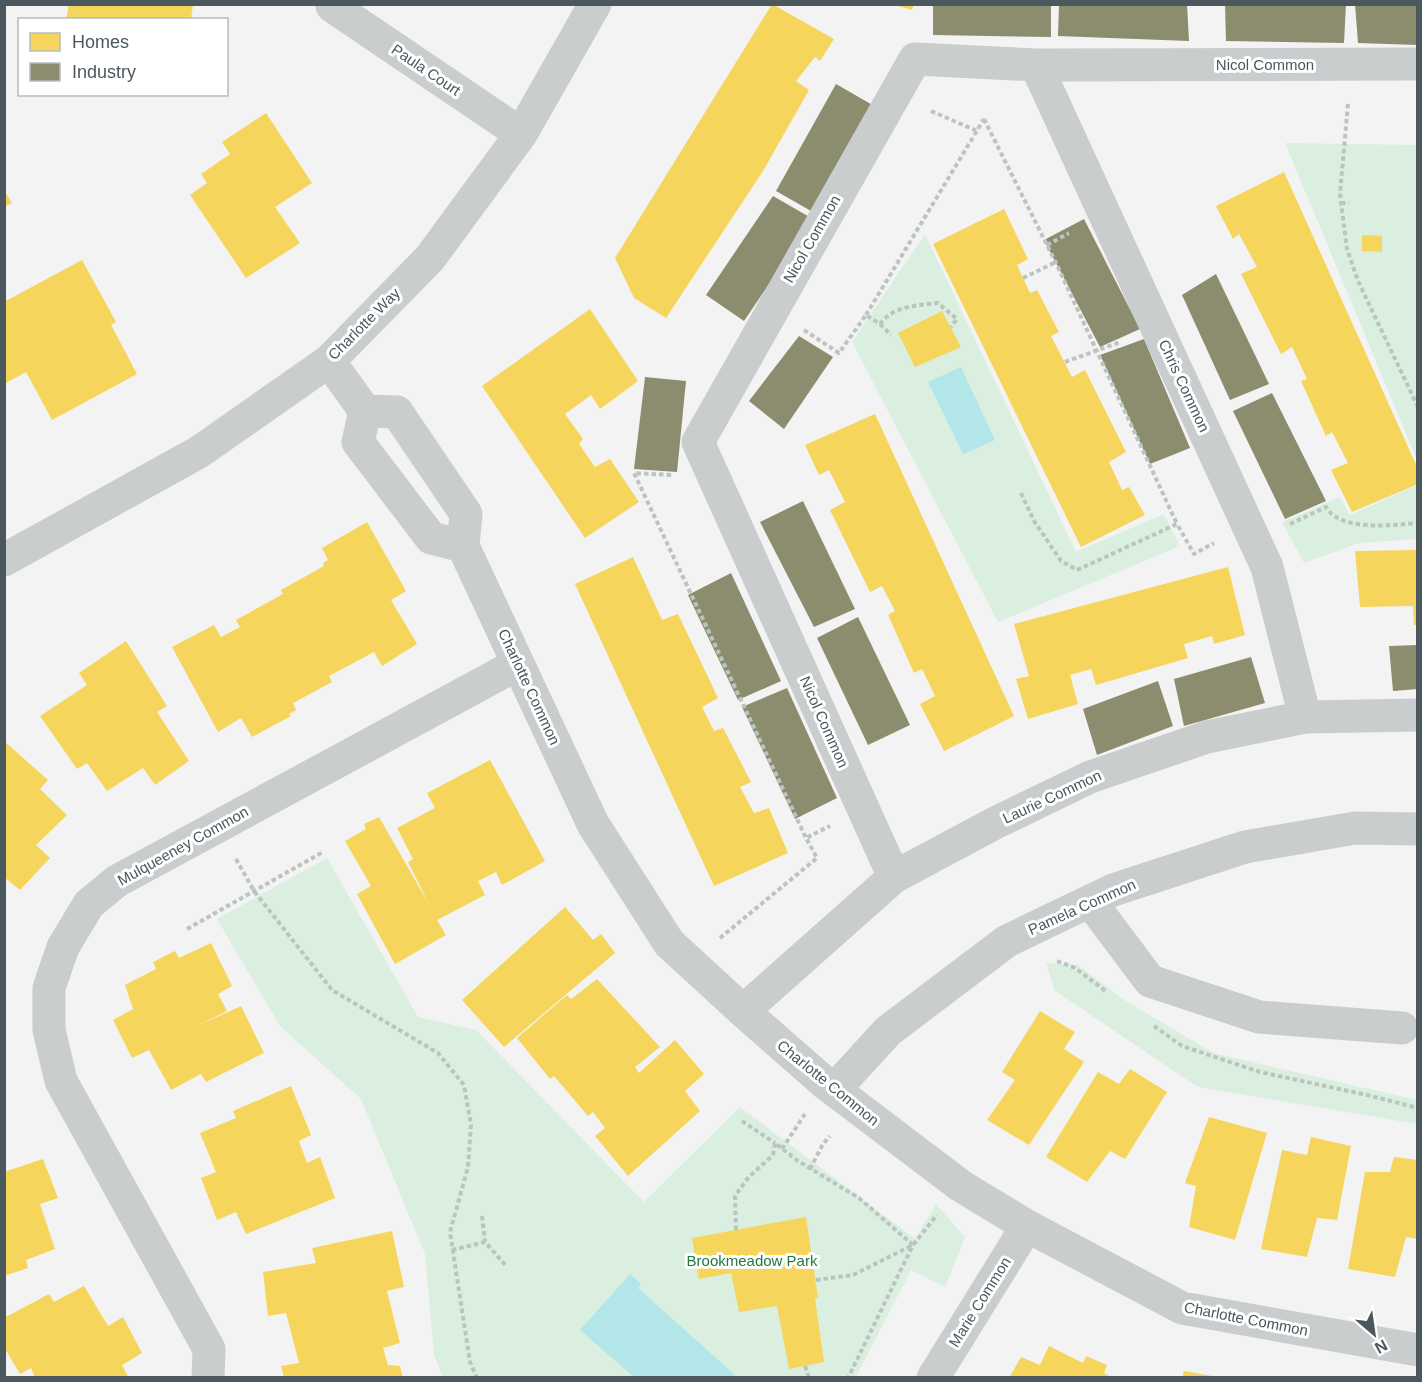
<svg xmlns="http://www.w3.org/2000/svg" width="1422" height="1382" font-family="Arial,sans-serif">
<rect width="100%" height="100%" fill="#f3f3f3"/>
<!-- green -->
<path fill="#daefdf" d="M1285,143L1417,145V460Z
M925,234L1076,552L1164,514L1180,546L998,622L852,342Z
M1417,485V539L1359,543L1304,563L1282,522L1340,497L1350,515Z
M327,858L418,1017L476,1030L644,1202L740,1107L915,1239L936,1204L965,1237L945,1287L911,1270L856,1377H443L434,1355L425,1254L361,1099L280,1026L217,919Z
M1046,963L1078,965L1123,999L1213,1053L1417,1100V1124L1198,1087L1055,991Z"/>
<!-- water -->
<path fill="#b3e6e8" d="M961,367L995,440L963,454L928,382Z
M630,1274L641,1284L638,1288L735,1375L733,1377H634L580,1330Z"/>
<!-- homes -->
<path fill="#f6d55c" d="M69,4H193L191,20H66Z
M772,4L834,39L820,61L815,57L796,81L809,90L763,171L666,318L634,298L615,258Z
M891,4H914L912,10Z
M266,113L312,183L275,207L300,243L246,278L190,195L207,183L201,174L230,154L222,142Z
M1284,172L1418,469V484L1352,512L1331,470L1348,463L1332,432L1326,436L1301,381L1307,379L1292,347L1281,354L1241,274L1257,267L1239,234L1233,239L1216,206Z
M4,190L12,203L4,207Z
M1004,209L1028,259L1017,265L1023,278L1030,293L1037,290L1059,332L1051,336L1072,377L1085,370L1126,452L1109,462L1122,490L1129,487L1145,515L1081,547L933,244Z
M1362,235L1382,236V252L1362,251Z
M82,260L116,322L111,325L137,374L52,420L26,372L6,383L4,380V302Z
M590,309L638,381L600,409L591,395L565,414L583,439L579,444L595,467L610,459L639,502L585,538L482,386Z
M942,311L961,347L915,367L898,333Z
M875,414L1014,716L944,751L920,704L935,696L922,669L914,673L888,615L895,611L882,586L870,592L830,510L845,502L829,470L819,475L805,445Z
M367,522L406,591L391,600L417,644L382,666L374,652L329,676L332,682L293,703L296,710L289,714L291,716L252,737L241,718L218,732L172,647L214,625L221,637L240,627L236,620L283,594L281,590L324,566L323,563L328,560L322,548Z
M1418,550V625H1414L1413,606L1360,607L1355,551Z
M633,557L662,620L678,614L718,698L702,707L714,731L723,728L751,782L740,787L754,813L769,808L788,853L714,886L575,584Z
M1228,567L1245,635L1214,644L1212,636L1184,644L1188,658L1096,685L1091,669L1070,675L1078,704L1028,719L1016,679L1029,676L1014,624Z
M126,641L167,706L157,712L189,761L155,785L143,768L107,791L87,763L77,769L40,716L87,685L79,673Z
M4,741L48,780L40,789L67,815L36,845L50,858L20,890L4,877Z
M490,760L545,861L502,885L496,872L478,881L485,895L437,920L446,935L395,964L357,894L371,886L345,841L366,829L364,824L379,817L430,906L408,862L413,859L397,828L435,808L427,793Z
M565,907L593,940L601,934L615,953L504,1047L462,1000Z
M211,943L232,986L218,994L227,1011L195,1027L241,1006L264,1053L206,1082L201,1074L171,1090L149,1050L132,1058L113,1020L133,1009L125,985L156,969L153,962L175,951L179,958Z
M597,979L660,1047L635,1067L639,1073L675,1040L704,1074L685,1091L700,1111L628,1176L595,1136L605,1128L593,1112L588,1116L554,1076L550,1079L517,1038L567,995L571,999Z
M1040,1011L1075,1032L1064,1049L1084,1062L1029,1145L987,1120L1015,1080L1002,1072Z
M1130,1069L1167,1092L1125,1159L1110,1151L1087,1182L1046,1157L1098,1072L1119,1084Z
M291,1086L311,1135L299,1141L307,1163L320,1157L335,1198L246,1234L236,1212L217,1220L201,1178L216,1172L200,1133L236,1118L233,1111Z
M1209,1117L1267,1133L1235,1240L1189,1227L1196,1186L1185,1183Z
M1311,1137L1351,1146L1337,1220L1317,1218L1307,1257L1261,1249L1282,1150L1307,1155Z
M1394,1157L1418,1160V1239L1406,1237L1395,1277L1348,1269L1365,1172H1390Z
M43,1159L58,1198L40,1204L55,1249L26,1260L28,1268L4,1276V1172Z
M806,1217L818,1298L815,1299L824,1362L789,1369L777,1306L739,1312L731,1273L699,1279L692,1238Z
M392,1231L404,1287L387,1291L400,1343L383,1348L388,1365L400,1366L403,1378H284L281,1366L299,1363L286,1313L268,1316L263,1272L316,1263L312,1248Z
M84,1286L108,1326L123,1317L142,1353L122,1365L129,1378H35L31,1368L20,1374L4,1347V1318L49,1294L54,1302Z
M1049,1346L1083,1363L1086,1356L1107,1365L1104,1373L1112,1378H1009L1021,1357L1040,1365Z
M1184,1371L1212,1376V1378H1182Z"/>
<!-- industry -->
<path fill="#8c8c6e" d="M933,4H1051V37L933,35Z
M1059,4H1187L1189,41L1058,36Z
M1225,4H1346L1344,43L1226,41Z
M1355,4H1418V45L1358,43Z
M836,84L876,107L818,215L776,191Z
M773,196L813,219L744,321L706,295Z
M1084,219L1140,329L1100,347L1044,240Z
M1216,274L1269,384L1230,400L1182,295Z
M799,336L833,357L784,429L749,401Z
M1144,339L1190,448L1150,464L1100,355Z
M645,377L686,381L677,472L634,469Z
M1272,393L1326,501L1285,519L1233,411Z
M803,501L855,609L814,627L760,522Z
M731,573L781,681L738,700L688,595Z
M858,617L910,725L868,745L817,638Z
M1418,645V689L1393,691L1389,646Z
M1251,657L1265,703L1184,726L1174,679Z
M1158,681L1173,726L1097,755L1083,709Z
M787,688L837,798L795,819L742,707Z"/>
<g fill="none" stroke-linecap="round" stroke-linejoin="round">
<!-- path -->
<path stroke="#bbc5c0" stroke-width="4" stroke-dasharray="4.5 3" stroke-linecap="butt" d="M1348,104L1340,194L1347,249L1358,281L1418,407
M931,111L977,131
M984,119L1056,263L1177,524
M1341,203H1349
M1047,245L1069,233
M1023,278L1056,262
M866,315L984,119
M880,324L891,335
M804,330L839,353L866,315L880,324C893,306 918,305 938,303L957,319L951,327
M1065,362L1120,342
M671,475L634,473L806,838
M1021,493L1034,521L1061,561L1077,570L1177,524L1194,554L1214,543
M1290,524L1326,507C1340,532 1393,525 1418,523
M236,859L254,891L332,990L438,1053L464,1085L471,1125L468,1167L450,1232L470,1362L477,1378
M187,929L323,852
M720,938L817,858L806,838L830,826
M1057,961L1075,968L1107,992
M1154,1026L1182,1046L1260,1072L1367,1095L1418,1108
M742,1121L775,1143
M782,1149L805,1114
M810,1169L823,1144L830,1136
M482,1216L485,1242
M736,1230L735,1196L748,1178L773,1155L775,1143L798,1161L859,1198L913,1245L848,1378
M452,1250L485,1242L507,1267
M816,1280L853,1275L913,1245L937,1215
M805,1366L809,1378"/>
<!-- minor -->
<path stroke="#cacdce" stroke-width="33" d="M332,6L521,134
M1036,65L1267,567L1305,717
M329,361L365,411L358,442L431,538L463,546
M365,411L397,412L466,514L463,546L593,824L669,943L743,1011L825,1083L961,1186L1027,1226L1182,1308L1418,1350
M4,560L199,452L329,361L430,258L521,134L595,4
M894,877L698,442L915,59L1036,65L1418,64
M1090,901L1150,981L1259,1017L1402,1028
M743,1011L894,877L995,823L1090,777L1207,737L1305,717L1418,715
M834,1090L888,1031L1007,941L1113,890L1245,847L1355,828L1418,829
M208,1378L209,1349L61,1081L49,1030V988L63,947L89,904L117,881L518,664
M933,1378L1027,1226"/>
</g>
<g text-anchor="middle" stroke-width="6" stroke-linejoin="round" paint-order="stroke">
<!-- street labels -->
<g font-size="15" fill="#4b585d" stroke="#fff">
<text x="1265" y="70">Nicol Common</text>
<text transform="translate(426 70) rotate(34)" y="5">Paula Court</text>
<text transform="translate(812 239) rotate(-60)" y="5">Nicol Common</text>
<text transform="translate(364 324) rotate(-45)" y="5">Charlotte Way</text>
<text transform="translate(1184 386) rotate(65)" y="5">Chris Common</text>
<text transform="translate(529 687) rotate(65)" y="5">Charlotte Common</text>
<text transform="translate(824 722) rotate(66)" y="5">Nicol Common</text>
<text transform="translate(1052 797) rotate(-25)" y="5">Laurie Common</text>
<text transform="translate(183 846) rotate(-29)" y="5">Mulqueeney Common</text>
<text transform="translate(1082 907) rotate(-24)" y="5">Pamela Common</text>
<text transform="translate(828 1083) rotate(39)" y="5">Charlotte Common</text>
<text transform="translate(980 1302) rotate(-58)" y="5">Marie Common</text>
<text transform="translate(1246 1319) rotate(11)" y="5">Charlotte Common</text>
</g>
<!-- park labels -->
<g font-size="15" fill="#22783f" stroke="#fff">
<text x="752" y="1266">Brookmeadow Park</text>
</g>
</g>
<!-- border -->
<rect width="1422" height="1382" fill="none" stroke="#4b585d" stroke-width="12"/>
<!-- legend -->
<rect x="18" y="18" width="210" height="78" fill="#ffffff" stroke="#b7bcbe" stroke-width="1.5"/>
<rect x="30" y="33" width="30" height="18" fill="#f6d55c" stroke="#b7bcbe" stroke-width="1.5"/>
<text x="72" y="48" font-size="18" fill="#4b585d">Homes</text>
<rect x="30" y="63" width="30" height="18" fill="#8c8c6e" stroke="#b7bcbe" stroke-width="1.5"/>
<text x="72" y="78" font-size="18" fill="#4b585d">Industry</text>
<!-- north arrow -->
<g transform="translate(1374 1334) rotate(151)" stroke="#ffffff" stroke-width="4.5" paint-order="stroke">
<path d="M0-4.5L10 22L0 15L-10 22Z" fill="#4b585d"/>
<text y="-9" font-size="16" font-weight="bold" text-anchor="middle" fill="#4b585d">N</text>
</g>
</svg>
